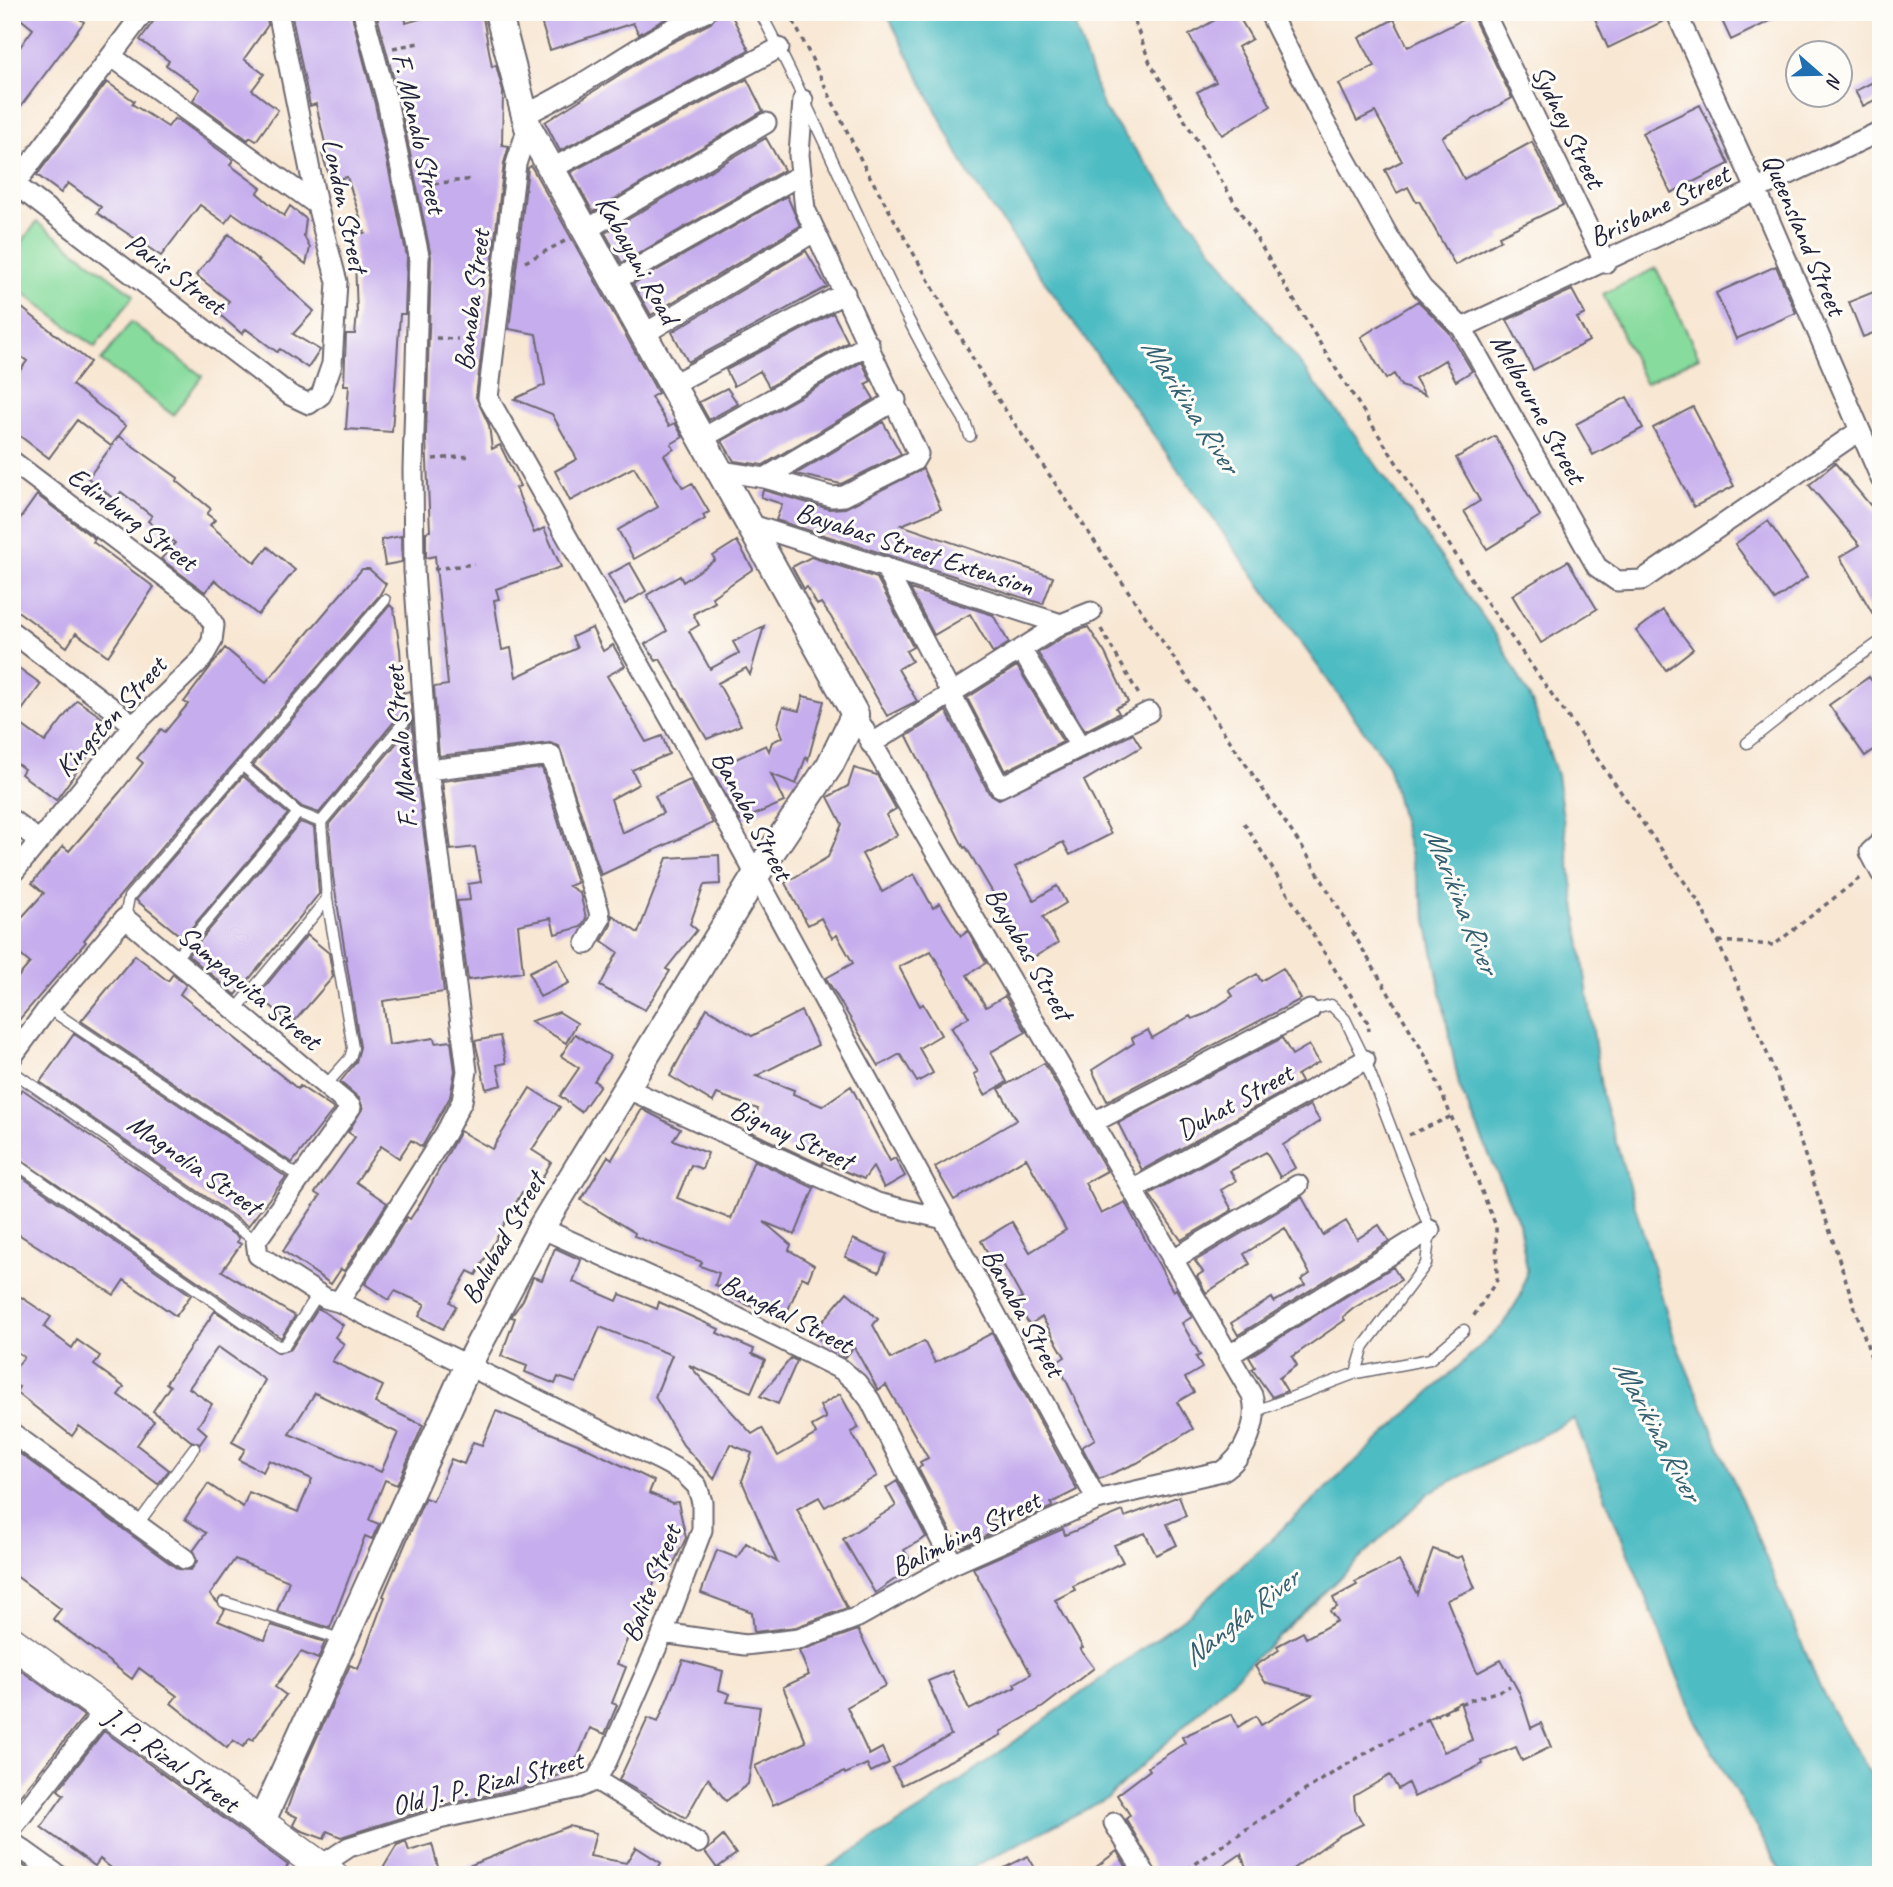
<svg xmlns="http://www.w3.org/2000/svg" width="1893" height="1887" font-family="Caveat,sans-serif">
<rect width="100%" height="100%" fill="#fdfcf7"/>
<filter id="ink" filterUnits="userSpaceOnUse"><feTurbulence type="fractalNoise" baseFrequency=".0143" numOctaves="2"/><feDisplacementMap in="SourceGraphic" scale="14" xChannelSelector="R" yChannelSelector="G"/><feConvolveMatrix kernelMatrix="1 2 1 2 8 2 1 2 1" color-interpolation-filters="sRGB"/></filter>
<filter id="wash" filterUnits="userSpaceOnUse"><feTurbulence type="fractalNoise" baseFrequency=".00686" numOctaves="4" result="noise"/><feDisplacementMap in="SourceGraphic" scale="28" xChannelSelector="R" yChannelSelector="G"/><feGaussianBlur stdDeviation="1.57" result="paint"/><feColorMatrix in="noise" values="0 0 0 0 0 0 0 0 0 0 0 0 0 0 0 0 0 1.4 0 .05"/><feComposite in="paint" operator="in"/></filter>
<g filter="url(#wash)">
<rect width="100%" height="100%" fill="#f8e7d3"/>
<!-- green -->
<path fill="#87db9d" stroke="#547e6c" stroke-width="2" d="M37,222L134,295L95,347L12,284V255Z
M1656,268L1699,357L1645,383L1603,294Z
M131,322L202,376L173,415L101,361Z"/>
<!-- water -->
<path fill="#4ebcc3" stroke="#386f7f" stroke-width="2" d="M886,12H1070L1104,109L1355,435L1500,641L1533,704L1557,775L1602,1095L1675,1341L1824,1696L1881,1792V1875H1783L1695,1720L1574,1419L1430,1492L1108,1798L957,1875H816L923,1808L1190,1614L1502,1326L1521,1295L1527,1269L1519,1223L1459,1086L1427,920L1388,765L969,175Z"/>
<g id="blocks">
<!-- building -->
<path fill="#c6aded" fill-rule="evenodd" d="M12,12H71L84,22L12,118V58L33,29Z
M160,12H266L268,25L244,59L264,74L252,90L278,110L256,141L250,137L248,140L193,100L200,89L166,65L169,61L140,40Z
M291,12H351L375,104L407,257L405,314H400L392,432L346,429L349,385H344L346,334H355L357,314L354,233H365L347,177L331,181L322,154L327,152L316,104L310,106Z
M376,12H405L406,23L444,12H482L492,67L496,65L503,92L502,145L509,146L504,163L476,397L489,425L492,449L500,445L520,486L516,488L534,533L544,528L561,567L496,589L499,599L494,600L502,650L511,648L516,677L577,648L572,637L592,628L603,651L613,645L625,666L607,676L646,742L662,736L669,754L632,770L639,784L611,799L622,833L663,813L655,796L690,780L713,823L601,875L559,746L550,743L439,756L434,687L448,685L435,556L426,558V532L430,531L426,438L431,256L399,99Z
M538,12H677L639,34L633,23L550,50Z
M718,12H730L749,50L560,151L545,122L665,46L711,23Z
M1229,12H1236L1252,39L1238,47L1271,106L1222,135L1197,92L1216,82L1189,35Z
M1592,12H1664L1666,20L1608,48Z
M1718,12H1789L1731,40Z
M1472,15L1512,98L1442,137L1464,179L1532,142L1563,205L1499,236L1501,240L1455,265L1419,201L1416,202L1408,187L1397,193L1385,170L1402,161L1375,112L1357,121L1339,84L1375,66L1359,38L1394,19L1408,47Z
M1881,78V97L1863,106L1855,91Z
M747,79L763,111L593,212L571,172Z
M107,82L134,101L132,104L168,127L174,119L178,120L233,160L230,165L261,188L257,193L284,216L290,206L306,219L304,236L310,248L306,264L233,213L225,223L200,205L161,256L97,213L101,207L68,183L61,193L37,175Z
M1700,105L1729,164L1671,193L1642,133Z
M766,138L784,170L622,263L605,233Z
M531,166L658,393L651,397L669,426L675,423L683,437L671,444L674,449L664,455L683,488L692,483L709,512L703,515L705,519L634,559L618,530L658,507L634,467L570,501L555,471L577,459L552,414L514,399L545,385L536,334L509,329L528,168Z
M787,196L800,226L651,315L633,284Z
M229,234L314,311L293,334L320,350L308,368L280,349L277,352L246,329L242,334L219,314L229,301L196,275Z
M806,251L827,287L688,362L672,332Z
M1776,266L1796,313L1736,339L1716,293Z
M1881,289V330L1863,337L1849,302Z
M1572,290L1585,314L1577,318L1589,341L1533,370L1507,320Z
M12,300L90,362L72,385L126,426L111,446L77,420L49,458L12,430V381L27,361L12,350Z
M1418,301L1449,332L1472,371L1456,381L1445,360L1415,378L1425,395L1401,386L1394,374L1386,379L1361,337Z
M833,313L848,342L769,387L760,371L734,386L726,370Z
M862,362L871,381L865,384L874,399L763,465L734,461L722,441Z
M727,388L738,404L709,420L699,402Z
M1627,397L1643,428L1593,455L1576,424Z
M1693,407L1734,486L1694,507L1653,428Z
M883,422L901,454L841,484L796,474Z
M119,436L178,478L177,481L211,509L207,514L215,520L210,525L255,563L268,547L295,570L258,615L215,580L205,592L161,559L175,543L148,521L152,516L121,492L115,500L88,478Z
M1495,436L1540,516L1487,549L1464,511L1480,501L1456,458Z
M1835,463L1881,518V628L1840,557L1860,545L1809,485Z
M923,469L941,509L901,525L1053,577L1043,604L776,520L782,504L761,497L763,490L829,509L845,508Z
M37,495L95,539L93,542L154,587L108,656L76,633L67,647L12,607V530Z
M1768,521L1807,577L1775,600L1735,544Z
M401,536L402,562L385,565L381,540Z
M737,541L753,569L712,597L715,602L693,614L699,625L689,631L710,669L739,653L733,642L764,626L750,675L746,668L718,683L741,725L707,739L660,659L656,661L645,644L667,631L647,595L680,576L683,582L715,560L713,556Z
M811,557L877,578L913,647L906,651L912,661L898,669L917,701L887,716L831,617L821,603L817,605L807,587L804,589L792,567Z
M1568,561L1597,609L1541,643L1512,595Z
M630,563L646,591L625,604L608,575Z
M362,569H369L386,584L379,596L123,892L84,940L86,942L12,1028V984L30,963L12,948V928L44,893L32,883L63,846L69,851L120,792L143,763L137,758L161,729L165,732L188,704L184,702L225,648L266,682Z
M910,589L993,615L1009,643L993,653L970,614L934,635Z
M390,605L394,609L400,649L403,693L410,691L416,771L444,992L383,1001L389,1045L434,1038L435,1043L451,1041L455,1071L450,1097L422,1147L411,1140L399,1158L381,1146L356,1182L387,1203L344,1271L341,1269L331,1284L283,1251L320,1196L315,1193L355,1137L348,1132L363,1108L359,1098L340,1082L356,1062L360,1047L333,877L329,824L410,727L411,720L406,715L398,717L319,813L302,807L253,765Z
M1663,610L1693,649L1666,670L1636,631Z
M1088,627L1105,653L1128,702L1116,708L1119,713L1085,731L1038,653L1067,635Z
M12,663L41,684L15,720L45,742L77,700L111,724L56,800L21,774L24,769L12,760Z
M1017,666L1063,742L1005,771L967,698Z
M1869,677L1881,694V745L1865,756L1829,705Z
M803,696L824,701L808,760L806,757L796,784L771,774L784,802L740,821L712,770L766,745L769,751L772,742L783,737L778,724L783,707L799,711Z
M946,711L989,793L999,799L1133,734L1141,747L1084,781L1111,834L1070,855L1063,842L1015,867L1034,900L1057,886L1066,903L1043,917L1058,943L1027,961L1002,917L1006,915L966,847L964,848L907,736Z
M542,768L577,883L569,886L580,893L586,918L581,927L555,934L551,918L518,925L523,972L468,980L457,901L470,900L468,884L481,882L475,847L451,850L442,781Z
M854,768L877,775L896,809L886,815L897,835L862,854L882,892L914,874L933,908L940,903L961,936L968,931L986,963L967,975L986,1007L1005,996L1026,1032L991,1052L1007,1082L985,1095L974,1074L978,1072L951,1027L969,1017L931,951L899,967L920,1006L923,1004L941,1035L919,1048L933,1073L917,1082L900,1054L879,1066L826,978L853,963L837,935L832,938L821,918L808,925L785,883L828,857L842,824L828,797L848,786Z
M243,776L288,814L183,938L136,900Z
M300,822L314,827L319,894L236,995L188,955Z
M719,855L720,884L704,885L690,924L697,930L666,969L670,971L645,1010L600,986L618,952L602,941L611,925L612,915L638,933L667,858Z
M307,935L329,953L333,977L292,1024L258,995Z
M135,955L168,981L173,974L186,985L180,994L298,1089L300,1086L334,1109L292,1163L81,1021Z
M558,958L569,983L540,997L529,972Z
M1283,968L1301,999L1107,1101L1092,1070L1134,1043L1132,1038L1148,1030L1152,1038L1190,1016L1192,1019L1205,1014L1233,996L1229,990L1257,974L1261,981Z
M707,1008L752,1036L801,1011L818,1045L756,1076L794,1090L793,1094L822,1106L851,1086L890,1161L895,1158L905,1176L884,1188L873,1167L864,1179L823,1162L822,1165L749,1131L758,1109L717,1094L713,1102L670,1076Z
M559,1012L577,1023L566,1043L531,1021Z
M74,1034L286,1177L248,1226L40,1082Z
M575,1034L610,1056L594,1081L600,1085L581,1112L560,1096L579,1068L561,1056Z
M500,1036L506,1063L497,1065L502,1085L486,1089L475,1041Z
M1282,1038L1292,1055L1309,1045L1319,1062L1297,1075L1301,1082L1142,1170L1118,1123Z
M1044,1063L1107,1171L1085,1183L1101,1214L1125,1202L1173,1291L1176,1289L1192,1317L1182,1323L1200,1355L1196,1357L1202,1368L1185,1378L1194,1392L1177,1402L1193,1429L1137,1463L1099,1479L1082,1447L1095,1439L1057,1362L1065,1357L1042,1317L1030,1324L1027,1321L1016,1301L1022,1298L1003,1264L996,1267L981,1241L1012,1222L1030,1252L1066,1230L1026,1158L954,1200L935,1167L1017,1120L999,1089Z
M530,1088L560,1107L532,1150L551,1162L541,1180L536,1177L528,1194L522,1192L476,1275L468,1271L450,1302L456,1306L443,1329L419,1316L425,1304L395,1291L389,1300L365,1284L407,1217L410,1219L422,1201L460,1131L492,1149Z
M22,1089L239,1238L237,1242L241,1244L222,1271L295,1316L281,1338L12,1154V1103Z
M1310,1105L1320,1121L1283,1145L1295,1168L1280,1177L1266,1152L1230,1171L1236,1181L1221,1190L1232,1210L1181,1240L1149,1194Z
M642,1109L680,1129L673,1140L708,1153L702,1169L691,1165L677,1198L731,1219L754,1160L814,1188L795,1235L764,1222L791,1245L789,1250L814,1265L808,1280L802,1277L786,1315L763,1305L761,1311L728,1296L730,1290L715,1285L719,1273L700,1266L702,1262L634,1236L635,1233L581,1200L608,1156L612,1159Z
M12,1170L191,1295L176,1316L124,1280L114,1295L12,1230Z
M1302,1197L1323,1235L1346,1221L1357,1239L1379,1225L1389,1241L1238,1335L1231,1323L1272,1298L1274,1302L1305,1285L1301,1280L1310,1274L1285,1228L1244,1254L1250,1264L1206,1293L1197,1276L1203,1272L1195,1261Z
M853,1239L887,1254L879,1272L845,1257Z
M555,1248L581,1260L573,1282L617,1301L620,1294L657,1309L659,1302L719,1329L717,1333L754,1349L752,1354L765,1360L751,1392L689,1365L752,1434L762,1428L778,1456L816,1434L812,1426L826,1418L820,1406L840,1394L859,1428L851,1432L877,1476L825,1507L819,1497L797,1509L847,1608L796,1627L754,1632L752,1612L701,1593L717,1550L737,1558L746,1543L777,1562L742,1481L752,1453L730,1444L714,1479L683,1445L655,1397L672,1355L600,1327L576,1383L558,1377L555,1384L525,1372L527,1366L501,1356L515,1318L511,1317L523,1300L533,1277L542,1280Z
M1393,1267L1401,1280L1354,1308L1343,1317L1345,1320L1292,1357L1297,1365L1279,1378L1287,1391L1272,1397L1252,1369L1255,1367L1249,1357Z
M12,1291L51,1317L44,1327L72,1348L77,1340L100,1356L94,1365L124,1387L118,1395L154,1421L137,1445L169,1470L158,1484L79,1426L72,1436L16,1392L19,1387L12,1382V1373L24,1357L12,1348Z
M847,1292L878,1319L873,1325L891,1359L924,1341L935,1363L992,1333L1077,1490L1051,1503L1052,1507L1023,1520L1017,1509L987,1523L992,1533L962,1547L959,1542L957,1544L918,1468L922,1466L920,1462L928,1458L886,1385L878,1390L854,1347L845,1358L812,1334Z
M318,1308L343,1325L335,1337L344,1344L332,1361L383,1386L375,1403L423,1425L397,1485L385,1480L369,1520L379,1524L372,1539L365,1536L330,1628L277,1611L289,1581L235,1559L210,1595L225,1610L218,1621L256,1637L265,1640L271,1625L325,1642L318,1659L301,1652L275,1687L286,1695L253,1740L250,1738L243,1747L233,1740L227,1748L171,1703L177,1696L139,1668L132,1679L53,1619L61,1609L12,1573V1448L178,1569L191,1570L197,1561L193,1551L206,1533L185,1519L208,1484L243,1507L249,1492L298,1512L312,1479L269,1460L263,1472L239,1460L245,1449L232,1442L265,1380L218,1347L189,1388L212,1404L198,1426L207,1434L200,1444L191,1441L153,1411L170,1386L166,1383L215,1311L279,1353L291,1349ZM315,1393L398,1433L381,1472L289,1434Z
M791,1358L797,1361L778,1404L760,1396Z
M496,1411L580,1445L654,1481L649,1493L672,1503L678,1502L686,1538L667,1577L658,1573L640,1619L636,1618L617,1664L626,1667L612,1703L617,1705L605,1734L590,1728L578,1757L561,1769L563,1774L525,1787L435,1807L341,1837L327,1831L324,1839L300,1830L293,1825L297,1817L286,1812L297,1781L350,1665L358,1669L385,1597L383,1596L425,1498L433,1501L451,1459L464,1464L473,1442L482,1445Z
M897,1481L926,1537L904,1550L914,1566L875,1593L843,1539L896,1506L886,1488Z
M1179,1496L1186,1516L1167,1524L1177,1545L1156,1555L1145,1533L1114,1545L1123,1562L1073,1586L1075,1590L1055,1600L1083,1648L1080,1649L1094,1668L1043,1707L1000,1732L1001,1735L902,1785L892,1768L951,1735L928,1681L952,1671L969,1710L1016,1687L1014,1684L1031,1674L973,1568L1063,1529L1065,1535L1123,1511L1125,1517Z
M1433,1549L1457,1558L1462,1556L1475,1588L1447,1600L1477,1673L1501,1660L1520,1694L1531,1728L1541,1723L1551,1747L1522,1761L1516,1747L1482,1761L1483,1764L1414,1797L1408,1783L1398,1789L1390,1775L1354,1796L1355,1810L1363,1824L1340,1835L1284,1875H1249L1241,1854L1210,1875H1158L1126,1819L1130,1815L1117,1795L1150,1770L1148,1767L1185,1743L1182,1737L1232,1714L1238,1727L1256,1716L1261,1725L1312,1695L1265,1682L1255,1666L1279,1650L1277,1646L1303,1632L1306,1638L1337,1621L1330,1611L1337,1607L1333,1598L1357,1585L1355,1582L1399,1561L1417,1594ZM1460,1702L1472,1740L1444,1752L1428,1719Z
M858,1630L886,1685L847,1707L869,1755L882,1748L889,1763L871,1772L867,1764L845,1774L844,1772L773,1805L755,1766L806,1742L783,1687L809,1675L799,1651Z
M683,1660L723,1671L719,1690L730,1694L727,1702L760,1707L748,1784L726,1801L708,1778L686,1818L619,1780L648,1718L658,1722Z
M12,1664L84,1716L12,1806Z
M104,1731L288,1865L281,1875H120L100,1859L95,1866L41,1827L64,1795L58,1790Z
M569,1826L596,1833L590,1856L626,1863L636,1847L661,1863L654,1875H446Z
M723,1836L736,1854L717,1868L705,1852Z
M406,1842L409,1851L432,1844L440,1875H379L397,1845Z
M1117,1851L1131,1875H1086Z
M1028,1856L1039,1875H990Z
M12,1857L28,1869L24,1875H12Z"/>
</g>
</g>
<g filter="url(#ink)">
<use href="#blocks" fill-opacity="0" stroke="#6d6770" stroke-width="2"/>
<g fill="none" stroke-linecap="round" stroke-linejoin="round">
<defs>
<path id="lane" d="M760,12C832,146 884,290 964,419L970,436
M1747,743L1829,678L1881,641
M242,765L298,813
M321,822L327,899L353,1048L350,1058L325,1086
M321,822L404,722
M125,918L129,897L385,600
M174,960L298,813L321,822
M48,1008L300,1177
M1310,1010L1331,1005L1345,1019L1365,1060L1430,1230L1426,1264L1364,1346L1356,1373
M235,1011L327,899
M12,1071L256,1241
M12,1161L278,1346L285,1345L318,1294
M1256,1411L1356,1373L1430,1359L1464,1330
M137,1525L194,1448
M224,1602L343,1640"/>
<path id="street" d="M1269,12L1324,121L1390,239L1422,288L1462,328L1597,567L1617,581L1642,580L1859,431
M1484,12L1605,263
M1676,12L1756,189L1881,479
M111,56L317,205
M524,115C587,86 642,40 706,12
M528,127L516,164L488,398L673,723L1097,1500
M551,169L779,48
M12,182L290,395L309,404L321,395L332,364L337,282L317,205L278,12
M12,188L144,12
M586,230L766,123
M614,281L800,175
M1462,328L1881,131
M644,334L814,232
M673,384L845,293
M703,438L869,344
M12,461L201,604L214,625L212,641L202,659L134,725L12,874
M721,471L765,478L832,497L844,496L914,461L918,454L805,209L799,155L803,100
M765,478L896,400
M752,525L1061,624
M885,567L1000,787L1149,712
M12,632L134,725
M1022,651L1080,746
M871,744L1061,624L1091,612
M428,770L551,755L599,911L600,919L586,944
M12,820L38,840
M1881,842L1870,852L1881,873
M12,1057L48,1008L125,918L351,1107L256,1241L258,1255L325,1298L339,1302L662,1461L684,1473L697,1486L702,1502V1530L663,1633L607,1761L596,1780L578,1788L439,1819L349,1847L331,1859L319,1875
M626,1088L877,1203L940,1218
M1092,1123L1310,1010
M1132,1190L1365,1060
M541,1228L708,1303L842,1370L857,1383L870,1400L953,1564
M1172,1260L1298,1185
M339,1302L446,1132L462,1101L467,1071L428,770L414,571L413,469L419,256L387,101L363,12
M1228,1356L1430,1230
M12,1433L185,1559
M663,1633L745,1645L799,1639L858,1617L953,1564L1097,1500L1222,1471C1245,1457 1260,1420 1252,1395L855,714
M596,1780L698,1843
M1114,1823L1146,1875
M12,1828L105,1710
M12,1842L58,1875"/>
<path id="secondary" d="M261,1823L468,1365L541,1228L754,878L830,765L855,714L528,127L498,12"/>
<path id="primary" d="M12,1642L332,1875"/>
</defs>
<!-- lane casing -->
<use href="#lane" stroke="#6d6770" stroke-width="13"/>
<!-- street casing -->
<use href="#street" stroke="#6d6770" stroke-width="23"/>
<!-- secondary casing -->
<use href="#secondary" stroke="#6d6770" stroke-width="30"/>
<!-- primary casing -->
<use href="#primary" stroke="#6d6770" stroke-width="33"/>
<!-- path -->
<path stroke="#6d6770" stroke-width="3.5" stroke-dasharray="5 5" stroke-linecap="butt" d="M789,12L863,164L985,380L1306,853L1429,1062L1496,1226L1497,1280L1473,1317
M1131,12L1150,63L1329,358L1481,594L1700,904L1751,1014L1789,1107L1881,1387
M393,48L419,43
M424,185L473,179
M525,262L565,241
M436,338L458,339
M433,459L472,456
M434,569L474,564
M1101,629L1139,695
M1244,823L1368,1023L1369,1031
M1718,941L1774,945L1861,877
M1409,1135L1452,1116
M1179,1875C1267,1815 1354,1754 1451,1708C1470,1698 1490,1696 1510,1686"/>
<!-- lane -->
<use href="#lane" stroke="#fff" stroke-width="10"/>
<!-- street -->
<use href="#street" stroke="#fff" stroke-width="19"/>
<!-- secondary -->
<use href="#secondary" stroke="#fff" stroke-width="26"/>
<!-- primary -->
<use href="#primary" stroke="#fff" stroke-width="30"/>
</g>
</g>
<g text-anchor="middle" stroke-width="6" stroke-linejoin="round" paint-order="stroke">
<!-- street labels -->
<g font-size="28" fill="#22223b" stroke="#fdfcf7">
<text transform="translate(1569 126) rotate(64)" y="10">Sydney Street</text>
<text transform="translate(420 133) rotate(77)" y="10">F. Manalo Street</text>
<text transform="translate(346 205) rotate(78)" y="10">London Street</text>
<text transform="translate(1659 205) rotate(-26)" y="10">Brisbane Street</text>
<text transform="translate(1805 234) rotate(67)" y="10">Queensland Street</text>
<text transform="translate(638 259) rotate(61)" y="10">Kabayani Road</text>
<text transform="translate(176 273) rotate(37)" y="10">Paris Street</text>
<text transform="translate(471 300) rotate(-83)" y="10">Banaba Street</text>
<text transform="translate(1539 408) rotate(61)" y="10">Melbourne Street</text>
<text transform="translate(133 518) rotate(37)" y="10">Edinburg Street</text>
<text transform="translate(915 548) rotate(18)" y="10">Bayabas Street Extension</text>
<text transform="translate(110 716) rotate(-48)" y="10">Kingston Street</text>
<text transform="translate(400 747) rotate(-95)" y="10">F. Manalo Street</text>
<text transform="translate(753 815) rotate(62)" y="10">Banaba Street</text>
<text transform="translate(1030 953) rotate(60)" y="10">Bayabas Street</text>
<text transform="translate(250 987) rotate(40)" y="10">Sampaguita Street</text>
<text transform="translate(1234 1101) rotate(-29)" y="10">Duhat Street</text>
<text transform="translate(792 1134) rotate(25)" y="10">Bignay Street</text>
<text transform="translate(195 1164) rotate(35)" y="10">Magnolia Street</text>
<text transform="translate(502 1238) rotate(-61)" y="10">Balubad Street</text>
<text transform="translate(1024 1312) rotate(61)" y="10">Banaba Street</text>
<text transform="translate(787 1313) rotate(27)" y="10">Bangkal Street</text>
<text transform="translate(965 1533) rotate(-26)" y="10">Balimbing Street</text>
<text transform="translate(650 1583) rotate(-69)" y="10">Balite Street</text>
<text transform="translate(172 1759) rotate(36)" y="10">J. P. Rizal Street</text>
<text transform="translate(487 1782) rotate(-14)" y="10">Old J. P. Rizal Street</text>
</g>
<!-- water labels -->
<g font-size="30" font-style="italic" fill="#346071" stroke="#fdfcf7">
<text transform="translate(1191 405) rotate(57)" y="10">Marikina River</text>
<text transform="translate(1462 900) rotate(68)" y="10">Marikina River</text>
<text transform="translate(1658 1430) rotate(62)" y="10">Marikina River</text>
<text transform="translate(1240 1617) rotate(-38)" y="10">Nangka River</text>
</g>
</g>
<!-- margin -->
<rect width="1893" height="1887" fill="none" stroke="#fdfcf7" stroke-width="42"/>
<!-- north arrow -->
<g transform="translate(1819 74) rotate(110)"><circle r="33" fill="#fdfcf7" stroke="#a5a5ac" stroke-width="2"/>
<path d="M0-5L12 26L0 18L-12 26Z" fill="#1f6fb2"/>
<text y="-10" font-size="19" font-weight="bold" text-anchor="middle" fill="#22223b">N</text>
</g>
</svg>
